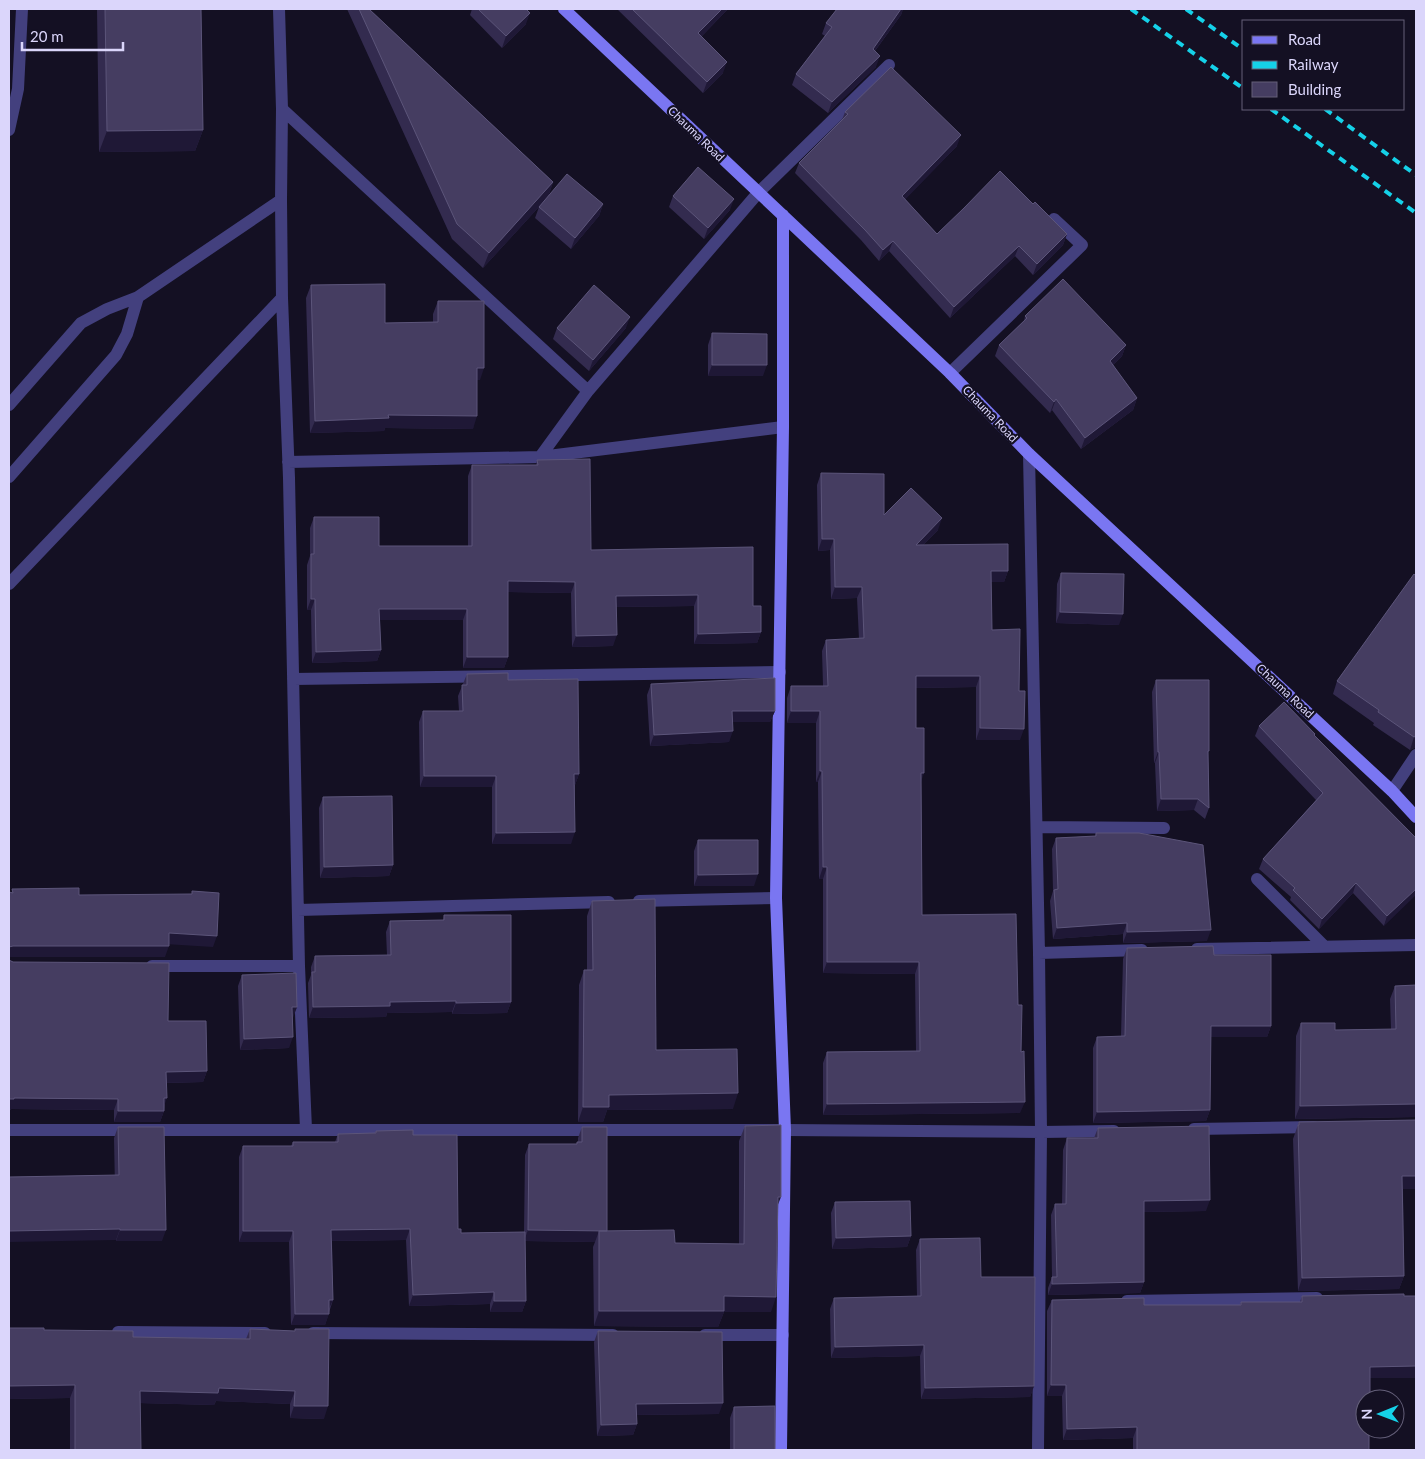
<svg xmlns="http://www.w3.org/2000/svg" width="1425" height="1459" font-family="Lato,sans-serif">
<rect width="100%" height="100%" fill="#141023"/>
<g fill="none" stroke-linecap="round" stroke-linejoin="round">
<!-- street -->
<path stroke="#43407e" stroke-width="12" d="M279,9L282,109L281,200L282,298L289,478L299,966L306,1129
M282,109L588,391
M9,130L18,89L22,9
M950,373L1082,245L1054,219
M9,405L81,323L107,309L138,297L281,200
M1029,454L1039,953L1041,1132L1038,1450
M540,457L783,427
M288,462L540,457L588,391L758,193L889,65
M9,477L116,355L127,334L138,297
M9,584L282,298
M293,679L780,672
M1392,791L1416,755
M1037,827L1164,828
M1257,879L1324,946
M639,901L776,898
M298,910L609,902
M1197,949L1416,945
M1039,953L1142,950
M152,966H299
M1194,1129L1314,1127
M9,1130H785L1041,1132L1114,1131
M1127,1301L1317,1298
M118,1332L265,1333
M313,1333L613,1335
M705,1335H783"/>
<!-- secondary -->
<path stroke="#7a76f2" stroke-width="12" d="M564,9L950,373L1029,454L1392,791L1416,817
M781,1450L785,1130L776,898L783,427V215"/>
<!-- rail -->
<path stroke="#15d1e8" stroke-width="4" stroke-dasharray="8 6" stroke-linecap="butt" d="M1131,9L1244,89
M1186,9L1244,50
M1271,109L1416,213
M1325,109L1416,175"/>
</g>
<!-- wall -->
<path fill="#332b4f" d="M97,9H201L203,130L195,151L99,152Z
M347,9H369L553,182L548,197L483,268L452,239Z
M472,9H526V24L502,48L470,15Z
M617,9H728L701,37L723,73L703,93Z
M837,9H903L901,15L875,51L876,67L828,113L792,85L796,74L825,36L822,34L826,23Z
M845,112L957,146L905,199L937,234L1033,204L1067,234L1063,245L1033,275L1015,256L950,318L889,251L879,261L861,240L795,173L799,163L842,120Z
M673,196L730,210L704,239L669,207Z
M603,204L599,216L571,249L535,218L539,207Z
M311,285L385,323L433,322V314L438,301L480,380H477L473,429L385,428L384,431L310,433L306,298Z
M1025,316L1126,345L1122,356L1113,365L1137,398L1133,410L1081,449L1052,410L1050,413L995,356L999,345L1024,321Z
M557,328H626L589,371L553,339Z
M712,333L763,376H708V345Z
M537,460L591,550L753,606L761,632L757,643L694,644V606L616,607L613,646L572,647L571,593L508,592V657L504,668H463V620H380L381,650L377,661L312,663L311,610H307V565L310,556V528L314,517L379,546H468V476L472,465H536Z
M821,473L884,515L938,530L923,545L1008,571L1004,582H991L992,630L1019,691L1020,740H976V687L916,688V728L921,781L922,915L1020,1113L823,1115V1063L827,1052L916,1051L915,974L823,973V879H819L818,782H816V723H787V698L791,686H823L822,651L826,640L859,639L857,598L831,599L830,550L818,551L817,485Z
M1061,573L1119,625L1056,623L1057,584Z
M1416,576V747L1410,750L1373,725L1374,723L1333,694L1337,681Z
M467,674L508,680L579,774L575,785L571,844H492V787H420L419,722L423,711H459L458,696Z
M1156,680L1208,756L1209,808L1205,819L1194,810L1157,811L1155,763H1154L1152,692Z
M651,684L775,711L770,722H732L729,742L650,746L647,695Z
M1259,726L1314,735L1416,838L1384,926L1353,893L1319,929L1290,900L1291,897L1259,869L1263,859L1316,800L1255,736Z
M323,797L393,865L389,876L320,878L319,808Z
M1096,833L1207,941L1123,943V934L1053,939L1050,901L1053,891L1052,849L1056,838L1095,836Z
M698,840L754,886H694V851Z
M592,901L656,1050L733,1109L607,1110L603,1122H578L579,985L584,970H587V916Z
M444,915L511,1002L507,1013L452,1014V1012L387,1013L386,1017L309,1018L308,983L311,975V967L315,956L387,955L386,932L390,921L443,920Z
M1127,948L1214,955L1271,1026L1267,1037H1211L1210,1110L1206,1121L1093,1123V1048L1097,1037L1121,1036L1123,959Z
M9,960L13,962L168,1021L207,1071L203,1082L167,1083L164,1111L160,1122H114V1110L11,1109L10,1110H9Z
M242,975L297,1007L292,1018L289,1048L240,1050L238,986Z
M1416,985V1117L1295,1119L1296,1036L1301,1023L1335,1030L1391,1029L1390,999L1395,986Z
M1416,1120V1189H1403L1404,1276L1399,1289L1298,1291L1293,1139L1299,1122Z
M745,1126L777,1205L771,1312H724L718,1327L594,1326L593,1247L595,1242L525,1241L526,1301L522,1312H490V1304L409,1306L406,1240L332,1241L333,1300L325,1325H291L289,1242H239V1157L243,1146H291L293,1142H335L338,1134L375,1133L376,1131L413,1135L458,1229L461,1233L524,1232L525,1155L529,1144H576L578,1142V1138L582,1127L607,1231L675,1243L739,1244V1141Z
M118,1127L162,1241H116L114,1138Z
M1098,1128L1206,1211L1144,1212V1282L1140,1293L1048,1295V1288L1052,1277L1051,1215L1055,1204H1062L1063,1150L1067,1138H1094Z
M835,1202L911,1236L907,1247L832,1249L831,1213Z
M920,1239L981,1277L1034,1386L1030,1397L921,1399L920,1356L831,1358L830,1309L834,1298L917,1296L916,1250Z
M1302,1296H1416V1378H1370L1369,1450H1133V1438L1063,1440L1062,1396H1047V1311L1052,1300L1144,1305H1240L1241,1302H1300Z
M9,1328L133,1337L246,1339L250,1329L295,1331V1329L324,1419L290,1418V1404L216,1401L214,1405L140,1403L141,1450H70V1398L9,1399Z
M598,1331L719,1414L637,1415V1424L633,1435L597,1436L594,1342Z
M734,1407L775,1450H730V1418Z"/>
<!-- shaded-wall -->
<path fill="#1f1836" d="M722,9H728L694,44L698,33Z
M901,9H903L901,15L868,60L873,49Z
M530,13L526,24L502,48L506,36Z
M880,56L876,67L828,113L832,102Z
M727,62L723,73L703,93L707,82Z
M203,130L195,151L99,152L107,131Z
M961,135L957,146L898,207L902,196Z
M553,182L548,197L483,268L489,253Z
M734,199L730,210L704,239L708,228Z
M603,204L599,216L571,249L575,238Z
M1067,234L1063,245L1033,275L1037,264Z
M893,241L889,251L879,261L883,250Z
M1019,246L1015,256L950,318L954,307Z
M630,317L626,328L589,371L593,360Z
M1126,345L1122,356L1106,372L1110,361Z
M712,365H767L763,376H708Z
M477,368H484L480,380H472Z
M1137,398L1133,410L1081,449L1085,438Z
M1056,399L1052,410L1050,413L1054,402Z
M388,415L477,416L473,429L385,428L384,431L310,433L315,421Z
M942,518L938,530L912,556L916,545Z
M822,539H834L830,550L818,551Z
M991,571H1008L1004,582H986Z
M508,581L575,582L571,593L504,592Z
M835,587H862L857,598L831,599Z
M698,595L694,606L612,607L616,596Z
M311,599H315L311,610H307Z
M379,609H467L463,620H375Z
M1060,612L1123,614L1119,625L1056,623Z
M761,632L757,643L694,644L698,634Z
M617,635L613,646L572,647L576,636Z
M381,650L377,661L312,663L316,652Z
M467,657H508L504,668H463Z
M916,676H980L976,687L912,688Z
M732,711H775L770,722H728Z
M791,711H820L816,723H787Z
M980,728L1024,729L1020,740H976Z
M733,731L729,742L650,746L654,735Z
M1416,736V747L1410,750L1414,737Z
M1158,752H1159L1155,763H1154Z
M820,771H822L818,782H816Z
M921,773H924L920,785Z
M574,774H579L575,785H570Z
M424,776H496L492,787H420Z
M1161,799H1198L1194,810L1157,811Z
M575,832L571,844H492L496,833Z
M393,865L389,876L320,878L324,867Z
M823,867H827L823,879H819Z
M758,874L754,886H694L698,875Z
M1356,883L1353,893L1319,929L1322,919Z
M1416,889V895L1384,926L1387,916Z
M1127,923L1123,934L1053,939L1057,928Z
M1211,930L1207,941L1123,943L1127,932Z
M169,933L217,936L213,947L165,944Z
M13,946H169L165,957H9V947Z
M827,962H919L915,974L823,973Z
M456,1001L452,1012L387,1013L386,1017L309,1018L313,1007L390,1002Z
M511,1002L507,1013L452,1014L456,1003Z
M292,1007H297L293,1018L288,1019Z
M1211,1026H1271L1267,1037H1207Z
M293,1037L289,1048L240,1050L244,1039Z
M207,1071L203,1082L162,1083L166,1072Z
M738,1093L733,1109L607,1110L603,1122H578L583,1107L609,1095Z
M14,1098L118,1099L114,1110L11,1109L10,1110H9V1099Z
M164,1098H167L163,1109Z
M1025,1102L1020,1113L823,1115L827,1104Z
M1416,1104V1117L1295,1119L1300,1106Z
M1210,1110L1206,1121L1093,1123L1097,1112Z
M118,1111H164L160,1122H114Z
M1402,1176H1416V1189H1397Z
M778,1197H781L775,1212Z
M1210,1200L1206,1211L1140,1212L1144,1201Z
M120,1229L116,1240L9,1242V1231Z
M410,1229L406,1240L327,1241L331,1230Z
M120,1230H166L162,1241H116Z
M528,1230L607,1231H599L595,1242L524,1241Z
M243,1231H293L289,1242H239Z
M911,1236L907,1247L832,1249L836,1238Z
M1404,1276L1399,1289L1298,1291L1302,1278Z
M1144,1282L1140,1293L1048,1295L1052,1284Z
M494,1292L490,1304L409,1306L413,1295Z
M724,1296L776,1297L771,1312H724L718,1327L594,1326L599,1311Z
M329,1300H333L328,1311Z
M494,1301H526L522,1312H490Z
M295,1314H329L325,1325H291Z
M924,1345L920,1356L831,1358L835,1347Z
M1416,1366V1378H1365L1370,1367Z
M75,1385L70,1398L9,1399V1386Z
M1051,1385H1066L1062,1396H1047Z
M1034,1386L1030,1397L921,1399L925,1388Z
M219,1388L295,1391L290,1404L216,1401L214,1405L136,1403L140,1391Z
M723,1403L719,1414L632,1415L636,1404Z
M294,1406H328L324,1419L290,1418Z
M637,1424L633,1435L597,1436L601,1425Z
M1137,1427L1133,1438L1063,1440L1067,1429Z"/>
<!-- building -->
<path fill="#453d61" stroke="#5c557a" d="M105,9H201L203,130L107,131Z
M359,9H369L553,182L489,253L457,224Z
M478,9H526L530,13L506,36Z
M632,9H722L698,33L727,62L707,82Z
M837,9H901L873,49L880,56L832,102L796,74L832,27L826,23Z
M891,67L961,135L902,196L937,234L964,208L1000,171L1033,204L1035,202L1067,234L1037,264L1019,246L954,307L893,241L883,250L865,230L799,163L848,114L845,112Z
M698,167L734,199L708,228L673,196Z
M567,174L603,204L575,238L539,207Z
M1063,279L1126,345L1110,361L1137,398L1085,438L1056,399L1054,402L999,345L1027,318L1025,316Z
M385,284V323L438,322V301H484V368H477V416L388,415L389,418L315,421L311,285Z
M594,285L630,317L593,360L557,328Z
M712,333L767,334V365H712Z
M590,459L591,550L753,547V606H761V632L698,634V595L616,596L617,635L576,636L575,582L508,581V657H467V609H379L381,650L316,652L315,599H311V554H314V517H379V546H472V465H538L537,460Z
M821,473L884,474V515L911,488L942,518L916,545L1008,544V571H991L992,630L1020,629L1019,691H1025L1024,729L980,728V676H916V728H924V773H921L922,915L1016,914L1018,1005H1022L1021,1052L1024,1051L1025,1102L827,1104V1052L920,1051L919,962H827V867H823L822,771H820V711H791V686H828L826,640L864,638L862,587H835L834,539H822Z
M1061,573L1124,574L1123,614L1060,612Z
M1414,574L1416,576V736L1414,737L1378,712L1379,710L1337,681Z
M508,673V680L578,679L579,774H574L575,832L496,833V776H424L423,711H463L462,685H467V674Z
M775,678V711H732L733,731L654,735L651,684Z
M1156,680H1209V751H1208L1209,808L1198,799H1161L1159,752H1158Z
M1284,702L1315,734L1314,735L1416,838V889L1387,916L1356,883L1322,919L1293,890L1295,888L1263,859L1323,793L1259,726Z
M392,796L393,865L324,867L323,797Z
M1096,833H1139L1203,845L1211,930L1127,932V923L1057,928L1054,890L1058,889L1056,838L1096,836Z
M698,840H758V874L698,875Z
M79,888V895L192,894V891L219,893L217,936L169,933V946H13L9,947V892L13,893L12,889Z
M655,899L656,1050L737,1049L738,1093L609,1095V1107H583L584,970H593L592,901Z
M444,915H511V1002L456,1003V1001L390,1002V1006L313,1007L312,972H315V956L391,955L390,921L444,920Z
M1213,946L1214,955H1271V1026H1211L1210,1110L1097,1112V1037L1125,1036L1127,948Z
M9,960L13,962L169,963L168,1021H206L207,1071L166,1072L167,1098H164V1111H118V1099L14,1098V1099H9Z
M296,973L297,1007H292L293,1037L244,1039L242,975Z
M1416,985V1104L1300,1106L1301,1023H1335V1030L1396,1029L1395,986Z
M1416,1120V1176H1402L1404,1276L1302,1278L1298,1125H1299V1122Z
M781,1125V1197H778L776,1297L724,1296V1311H599V1231L674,1230L675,1243L744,1244L745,1126Z
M1209,1126L1210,1200L1144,1201V1282L1052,1284V1277H1057L1055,1204H1066L1067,1138H1098V1128Z
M118,1127H164L166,1230H120V1229L9,1231V1177L119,1175Z
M582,1127H607V1231L528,1230L529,1144H577V1142H582Z
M413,1130V1135H457L458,1229H461V1233L525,1232L526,1301H494V1292L413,1295L410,1229L331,1230L333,1300H329V1314H295L293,1231H243V1146H293V1142H338V1134L376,1133V1131Z
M910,1201L911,1236L836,1238L835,1202Z
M980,1238L981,1277H1035L1034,1386L925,1388L924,1345L835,1347L834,1298L921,1296L920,1239Z
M1404,1294V1296H1416V1366L1370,1367V1399H1365V1429H1369V1450H1137V1427L1067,1429L1066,1385H1051L1052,1300L1144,1298V1305H1241V1302H1302V1296Z
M9,1328H44V1330L133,1331V1337L250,1339V1329L295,1331V1329H329L328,1406H294L295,1391L219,1388L218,1393L140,1391L141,1450H75V1385L9,1386Z
M598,1331L722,1332L723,1403L636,1404L637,1424L601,1425Z
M775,1406V1450H734V1407Z"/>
<g text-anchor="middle" stroke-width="4.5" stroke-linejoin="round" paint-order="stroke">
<!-- street labels -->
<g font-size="12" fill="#dbd6fb" stroke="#141023">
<text transform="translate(696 134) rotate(44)" y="4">Chauma Road</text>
<text transform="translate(990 414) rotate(46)" y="4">Chauma Road</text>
<text transform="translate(1285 691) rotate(43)" y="4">Chauma Road</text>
</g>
</g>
<!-- border -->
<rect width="1425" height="1459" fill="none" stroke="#dbd6fb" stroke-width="20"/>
<!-- legend -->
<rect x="1242" y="20" width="162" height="90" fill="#141023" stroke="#645f79"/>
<rect x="1252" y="36" width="25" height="8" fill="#7a76f2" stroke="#645f79"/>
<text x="1288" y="45" font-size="15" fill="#dbd6fb">Road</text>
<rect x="1252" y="61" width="25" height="8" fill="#15d1e8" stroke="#645f79"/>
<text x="1288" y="70" font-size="15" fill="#dbd6fb">Railway</text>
<rect x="1252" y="82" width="25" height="15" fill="#453d61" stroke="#645f79"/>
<text x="1288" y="95" font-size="15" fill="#dbd6fb">Building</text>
<!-- north arrow -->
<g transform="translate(1380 1414) rotate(269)"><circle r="24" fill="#141023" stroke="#645f79"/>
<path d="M0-4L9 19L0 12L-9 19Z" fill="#15d1e8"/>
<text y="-8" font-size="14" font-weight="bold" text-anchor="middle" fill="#dbd6fb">N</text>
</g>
<!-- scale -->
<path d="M22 42v8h101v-8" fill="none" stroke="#dbd6fb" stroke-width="2.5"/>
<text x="30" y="42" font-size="15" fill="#dbd6fb" stroke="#141023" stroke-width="4" paint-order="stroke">20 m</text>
</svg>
